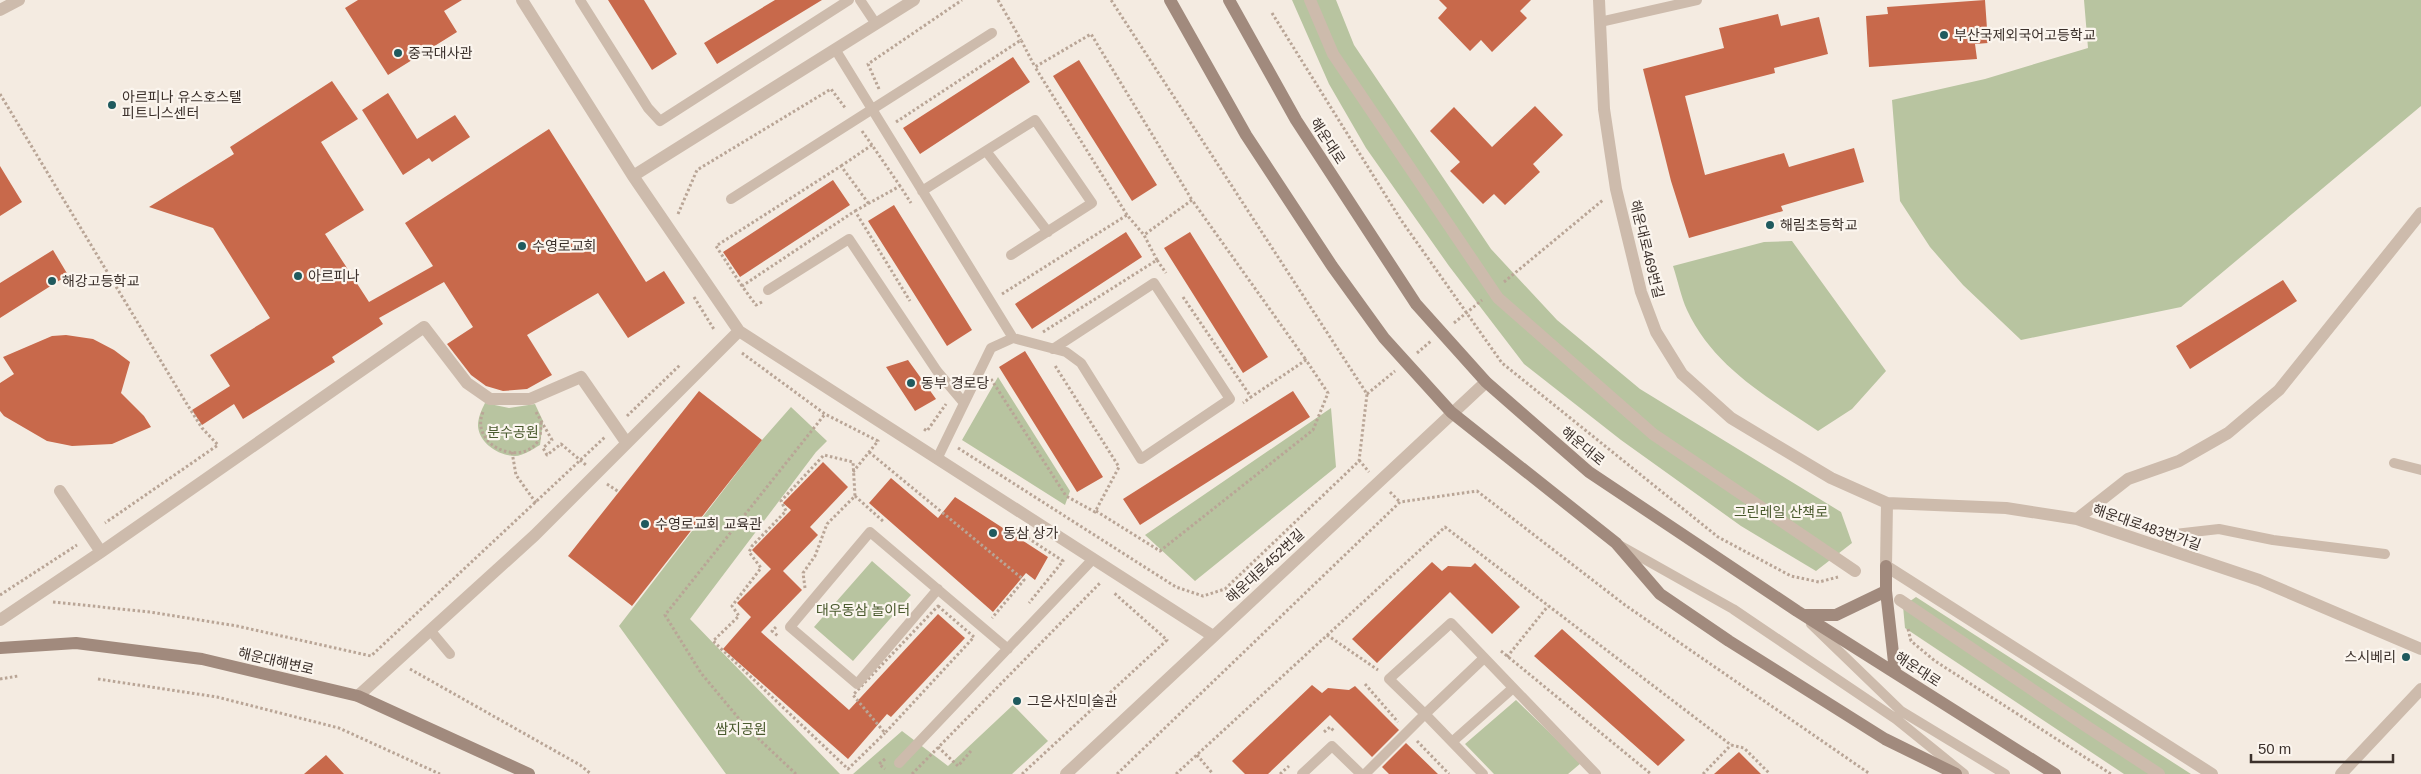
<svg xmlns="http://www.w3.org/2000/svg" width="2421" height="774" font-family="Helvetica,'Noto Sans KR',sans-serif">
<rect width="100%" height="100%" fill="#f4ebe1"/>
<!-- green -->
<path fill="#b8c4a0" d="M1292,0H1336L1354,45L1491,249L1557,320L1640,389L1841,512L1852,543L1816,571L1741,526L1621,440L1524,364L1449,266L1366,148L1329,84Z
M2084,0H2421V106L2181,307L2021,340L1963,285L1930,247L1900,201L1892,100L1985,79L2088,48Z
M1792,241L1886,371L1852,409L1818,431C1768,397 1714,368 1687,310C1681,297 1678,281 1673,266L1764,242Z
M998,377L1070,491L1065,505L962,440Z
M485,403L509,408L535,404L543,421L540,445C533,449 523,456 515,456C499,456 479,443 478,426C478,418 481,411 485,403Z
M791,407L827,441L816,452L690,619L840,774H726L619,626L762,440Z
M1331,408L1336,467L1195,581L1145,535Z
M872,561L911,595L853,661L814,627Z
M1916,597L2191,774H2124L1905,628L1903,606Z
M1516,700L1581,763L1568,774H1494L1465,744Z
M1013,705L1048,741L1012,774H853L902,731L948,766Z"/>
<!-- building -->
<path fill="#c8694b" d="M358,0H462L444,11L457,32L388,75L345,8Z
M608,0H644L677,54L652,70Z
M775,0H822L717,64L704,43Z
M1439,0H1531L1520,11L1527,18L1492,52L1481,40L1470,51L1438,18L1447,8Z
M1985,0L1988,43L1975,44L1977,59L1869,67L1866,16L1888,14L1887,7Z
M1778,14L1781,26L1819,17L1828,54L1774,68L1775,73L1685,96L1705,175L1784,153L1789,167L1854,148L1864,182L1781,206L1783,211L1689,238L1671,181L1643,69L1724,48L1719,28Z
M1013,57L1030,82L920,154L903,128Z
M1079,60L1157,185L1132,201L1053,76Z
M332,81L358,119L321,142L364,210L325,234L369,302L433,266L405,223L549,129L646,282L664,271L685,303L628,338L598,293L527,335L552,375L527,389L503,391L486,386L471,375L447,344L473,327L444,282L379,318L383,324L332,357L335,362L243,419L234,404L202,425L192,410L230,386L210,355L270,318L213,228L149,207L234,154L230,147Z
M388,93L417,139L455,115L470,137L432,162L429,158L403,175L362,110Z
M1535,106L1563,135L1533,164L1540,172L1505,205L1494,194L1483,204L1450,171L1460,162L1430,131L1454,107L1492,147Z
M0,166L22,202L0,216Z
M833,180L850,205L740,277L723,252Z
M894,205L972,330L947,346L868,221Z
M1126,232L1142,257L1032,329L1015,304Z
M1190,232L1268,357L1243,373L1164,248Z
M53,250L68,275L0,318V283Z
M2283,280L2297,301L2190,369L2176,346Z
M66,335L93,339L114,350L130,362L121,393L144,416L151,427L112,444L72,446L47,441L4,416L0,411V383L14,374L3,357L52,336Z
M1025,351L1103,477L1077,492L999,367Z
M908,360L936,399L915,411L886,367Z
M699,391L762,440L632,606L568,556Z
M1293,391L1310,417L1140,525L1123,499Z
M823,462L848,487L810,527L818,535L783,571L802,590L761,632L849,710L938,614L965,638L891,717L887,714L848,759L723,649L751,617L737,603L771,569L752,550L791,510L783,503Z
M891,478L938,518L955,497L1048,557L1035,580L1026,573L993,612L869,503Z
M1432,562L1442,571L1448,566L1471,567L1475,563L1520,607L1492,634L1450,592L1377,663L1352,639Z
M1562,629L1685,740L1658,766L1534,656Z
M1312,685L1322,693L1328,688L1349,690L1355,686L1399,730L1372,757L1330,715L1268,774H1245L1232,761Z
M1406,743L1438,774H1389L1382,767Z
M1739,752L1761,774H1714Z
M326,755L344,774H304Z"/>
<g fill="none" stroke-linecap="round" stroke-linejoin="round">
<!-- path -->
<path stroke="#b9a596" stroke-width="3" stroke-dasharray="2.5 2.5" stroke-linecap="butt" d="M998,0L1021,40
M1272,13L1401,220L1502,363L1718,537L1791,576L1819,582L1838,577
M879,89L868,64L962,0
M0,94L185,401L202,428L218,445L105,523
M896,122L1021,40L1035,67
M862,131L872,145
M841,166L872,145L900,186
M855,211L900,186L911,203
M678,214L697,170L831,89L846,109
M1127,215L1035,67L1091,34L1192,200
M1157,260L1144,235L1192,200L1306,360
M1504,282L1603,200
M742,286L716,246L841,166L869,204
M1002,294L1127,215L1144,235
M694,297L715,331
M1183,297L1251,397L1243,403
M762,302L756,305L742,286L855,211L910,301
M1454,323L1482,300
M1043,332L1157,260L1166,273
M742,353L825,414L878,441L853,472
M1417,353L1431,341
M991,379L1066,496L1095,512L1119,467L1054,364
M1367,394L1395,371
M483,412C469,446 522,467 538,441C541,435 541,428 541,421
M536,412L552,440L543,448L547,455L561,444L586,465
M627,416L680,365
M924,429L927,431L946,404
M958,448L1176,587L1203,596L1225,589L1359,461L1367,394L1111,0
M512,452L516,475L536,503
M869,452L1024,580L992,618
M1359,460L1369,472
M607,484L619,492
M1390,492L1400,502
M855,496L884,522
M1096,511L1160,551L1313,430L1328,393L1306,360L1251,397
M1011,527L1063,561L1029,603
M805,588L803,573L815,556L827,524L855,496L853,462L824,455L781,501L786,511L752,546L749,552L761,568L732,606L739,616L713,641L848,769L885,733
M0,595L77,545
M53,602L150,612L237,626L371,656L605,437
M938,606L974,637L885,733L853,695Z
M776,627L772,631L778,636
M1908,629L1911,641L1935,661L2111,774
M1327,635L1378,670
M1501,651L1651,774
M1507,657L1548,606
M410,669L580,765L591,774
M0,679L18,676
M98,679L217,697L339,728L440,774
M1365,684L1398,722
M1324,732L1330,727L1334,731
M1417,741L1449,774
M938,747L958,766L971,751
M1197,755L1213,774
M885,759L879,764L885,769
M796,774L745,726L701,673L665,615L825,414
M912,774L1101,582
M1022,774L1167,640L1113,592
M1117,774L1400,502L1477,491L1625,605L1870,774
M1176,774L1445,527L1731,745L1744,748L1770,774
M1280,774L1289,766
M1703,774L1731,745"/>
<!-- service -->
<path stroke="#cdbbac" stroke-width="10" d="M580,0L648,108L660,121L849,0
M860,0L876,24
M1600,22L1697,0
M835,49L1013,338L1066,352L1081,363L1141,459L1230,399L1154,283L1053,349
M986,151L1048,232
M922,191L1035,120L1092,203L1011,255
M731,199L992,33
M768,290L849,239L937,371L964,403
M937,459L991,348L1013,338
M2394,463L2421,470
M1621,546L1733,609L1896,719L1964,774
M2162,548L2175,534L2219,529L2273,540L2385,554
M938,589L857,684L790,627L870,532L1008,649
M1811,624L1901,711L2005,774
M430,630L450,654
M1452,742L1513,688
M899,763L1093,559
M1302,774L1332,746L1361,774
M1365,774L1425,714L1389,679L1451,623L1596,774
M1483,774L1425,714L1484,658"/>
<!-- pedestrian -->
<path stroke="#cdbbac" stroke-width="12" d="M1310,0L1333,54L1498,298L1653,434L1855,571
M1900,600L2086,726L2159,774"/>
<!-- minor -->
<path stroke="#cdbbac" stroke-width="12" d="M522,0L633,176L739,331L1213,636
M1599,0L1604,109L1616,189L1641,292L1656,332L1682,374L1731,418L1831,478L1887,503L2006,508L2077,519L2259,580L2421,649
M633,176L914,0
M60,491L101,552
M1887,503L1886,566L2212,774
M2077,519L2128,479L2179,461L2228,433L2279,390L2421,213
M0,620L101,552L424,327L467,383L490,399H530L581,377L626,442
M358,696L535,535L739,331
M2341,774L2421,689"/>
<!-- tertiary -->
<path stroke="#cdbbac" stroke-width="12" d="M0,10L19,0
M1066,774L1486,382"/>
<!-- secondary -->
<path stroke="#a18a7d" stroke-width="12" d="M1170,0L1246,135L1332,266L1384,338L1451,412L1616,543L1660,594L1729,641L1885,739L1956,774
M1229,0L1296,120L1416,304L1486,382L1589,472L1797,611L2055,774
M1886,566V591L1895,671
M1805,615H1836L1886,591
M0,648L76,643L202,659L358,696L529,774"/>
</g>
<!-- markers -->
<g fill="#1f5a5e" stroke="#fbf5ee" stroke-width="2">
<circle cx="1944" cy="35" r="5"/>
<circle cx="398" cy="53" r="5"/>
<circle cx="112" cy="105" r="5"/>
<circle cx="1770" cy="225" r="5"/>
<circle cx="522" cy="246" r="5"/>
<circle cx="298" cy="276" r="5"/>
<circle cx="52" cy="281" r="5"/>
<circle cx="911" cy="383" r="5"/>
<circle cx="645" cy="524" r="5"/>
<circle cx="993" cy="533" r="5"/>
<circle cx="2406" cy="657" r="5"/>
<circle cx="1017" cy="701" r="5"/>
</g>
<g text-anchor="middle" stroke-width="4.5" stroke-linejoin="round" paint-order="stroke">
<!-- poi labels -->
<g font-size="14" fill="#3b302b" stroke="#fbf5ee" text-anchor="start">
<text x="1954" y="40">부산국제외국어고등학교</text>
<text x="408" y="58">중국대사관</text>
<text x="122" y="102">아르피나 유스호스텔<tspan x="122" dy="16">피트니스센터</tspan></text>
<text x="1780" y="230">해림초등학교</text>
<text x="532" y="251">수영로교회</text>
<text x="308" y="281">아르피나</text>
<text x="62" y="286">해강고등학교</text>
<text x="921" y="388">동부 경로당</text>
<text x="655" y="529">수영로교회 교육관</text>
<text x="1003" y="538">동삼 상가</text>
<text x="2396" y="662" text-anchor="end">스시베리</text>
<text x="1027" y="706">그은사진미술관</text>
</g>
<!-- street labels -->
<g font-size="14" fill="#3b302b" stroke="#fbf5ee">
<text transform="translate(1328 141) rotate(57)" y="5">해운대로</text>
<text transform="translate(1647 249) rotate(76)" y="5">해운대로469번길</text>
<text transform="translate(1583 446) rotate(40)" y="5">해운대로</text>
<text transform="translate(2147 527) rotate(19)" y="5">해운대로483번가길</text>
<text transform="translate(1265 566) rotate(-43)" y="5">해운대로452번길</text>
<text transform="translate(276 661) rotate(13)" y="5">해운대해변로</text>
<text transform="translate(1918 669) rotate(33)" y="5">해운대로</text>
</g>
<!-- park labels -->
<g font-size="14" fill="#4a5a2e" stroke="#fbf5ee">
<text x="513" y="437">분수공원</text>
<text x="1781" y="517">그린레일 산책로</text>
<text x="863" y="615">대우동삼 놀이터</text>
<text x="741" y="734">쌈지공원</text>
</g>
</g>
<!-- scale -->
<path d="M2251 754v8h142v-8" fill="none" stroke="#3b302b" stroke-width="2.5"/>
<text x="2258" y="754" font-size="15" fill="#3b302b" stroke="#fbf5ee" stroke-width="4" paint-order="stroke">50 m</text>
</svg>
